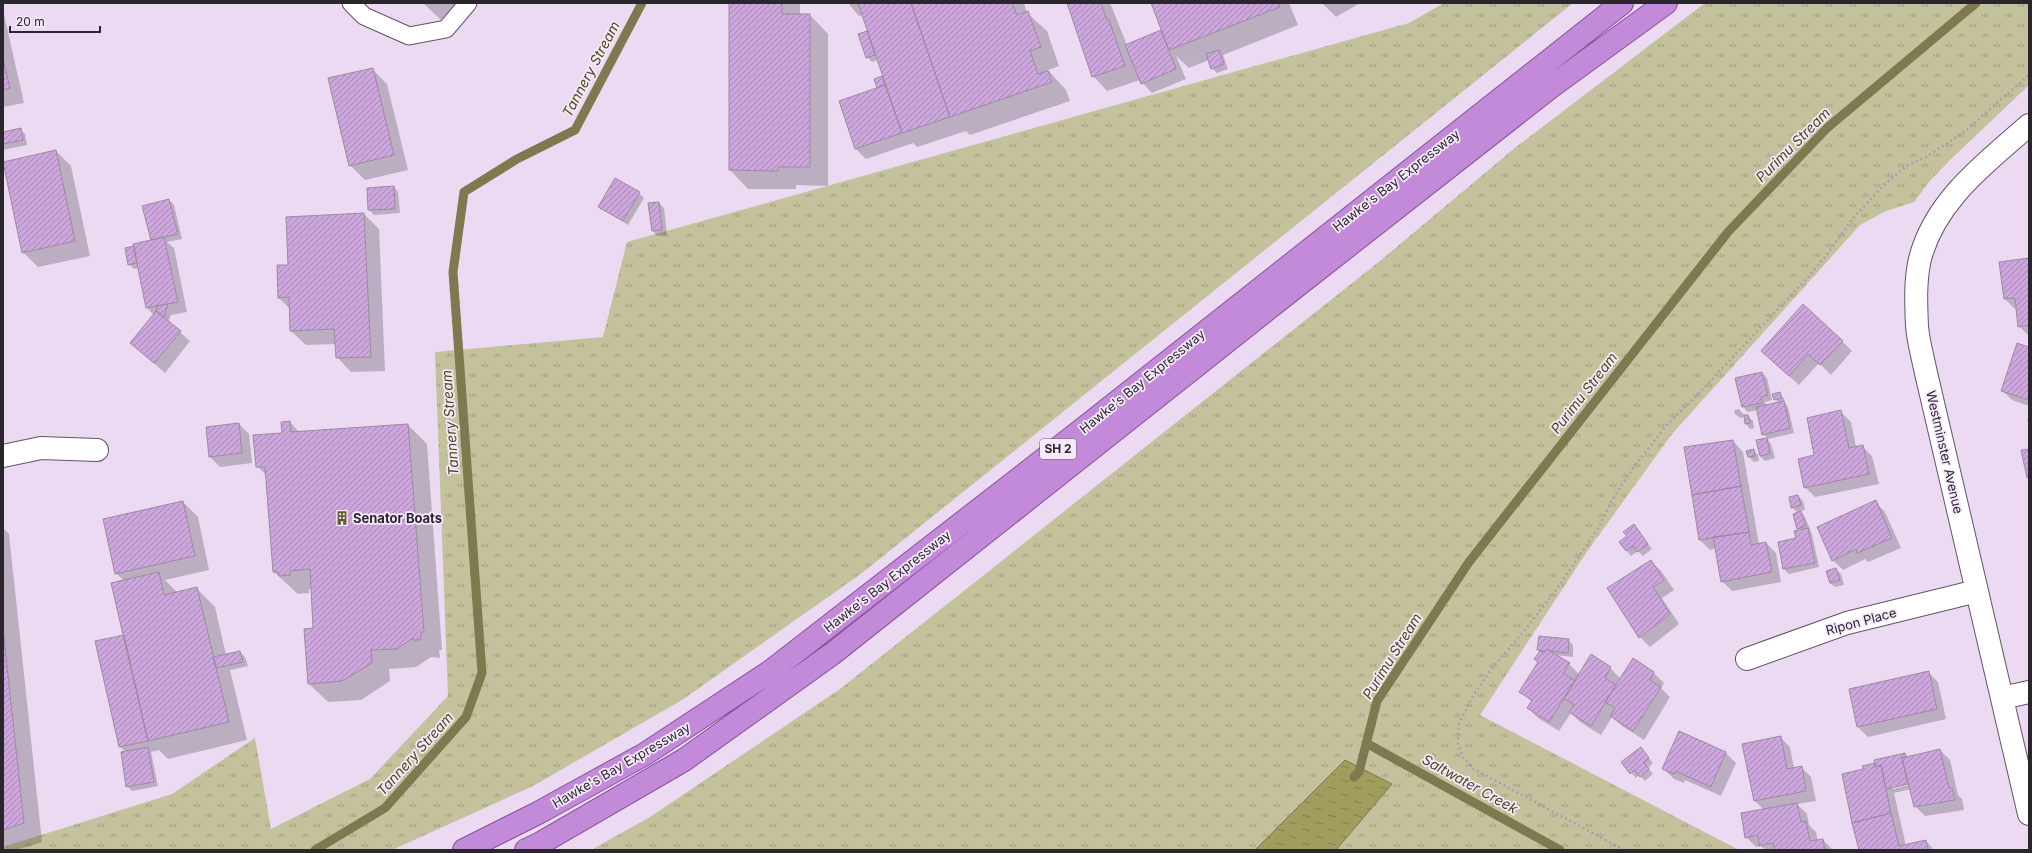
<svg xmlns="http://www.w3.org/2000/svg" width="2032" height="853" font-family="Inter,sans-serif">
<defs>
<pattern id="grass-tufts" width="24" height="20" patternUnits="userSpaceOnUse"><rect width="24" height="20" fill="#c4c29c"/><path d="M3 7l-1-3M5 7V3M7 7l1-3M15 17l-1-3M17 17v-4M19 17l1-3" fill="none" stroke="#9f9d80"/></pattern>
<pattern id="water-ripples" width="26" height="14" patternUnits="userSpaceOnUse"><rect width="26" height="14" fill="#a19d5d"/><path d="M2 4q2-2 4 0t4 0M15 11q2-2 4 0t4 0" fill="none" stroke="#83804d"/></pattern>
<pattern id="building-hatch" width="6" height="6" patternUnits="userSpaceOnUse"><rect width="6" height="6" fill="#cca6dc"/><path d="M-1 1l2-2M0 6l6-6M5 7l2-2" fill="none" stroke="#a687b3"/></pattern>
</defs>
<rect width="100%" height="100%" fill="#ebdaf2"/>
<!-- grass -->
<path fill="url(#grass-tufts)" d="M1444,3H1573L862,573L682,700L533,786L392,850H3V847L172,794L255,738L271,829L370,779L448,696L435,352L603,337L627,242L1409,23Z
M1705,3H2029V85L1950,160L1929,182L1914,202L1886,211L1860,225L1672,434L1588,550L1480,715L1739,850H591L650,817L840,689L1380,261L1516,147Z"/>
<!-- water -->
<path fill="url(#water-ripples)" stroke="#7e794f" d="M1345,760L1392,784L1336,850H1255Z"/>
<!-- shadow -->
<path fill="#0003" fill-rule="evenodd" d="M423,3H456L441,20Z
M730,3H800V15H810L828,34V186L796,185V189H748L730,170Z
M848,3H1024L1027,13L1047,31L1059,66L1048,70L1066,90L1070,101L970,135L966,131L917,147L913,143L866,159L856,149L879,89L875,79L883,76L878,60L872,62L867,57L860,35L868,32L862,15L859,16Z
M1068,3H1110L1127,45L1161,32L1164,35L1152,3H1289L1298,25L1223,55L1228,69L1217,73L1212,68L1209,60L1189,68L1176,56L1186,79L1152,93L1140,80L1107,91L1093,76Z
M1322,3H1360L1336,17Z
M3,10L24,103L3,107Z
M372,69L387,84L408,170L365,180L350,165Z
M20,129L25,134L27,145L3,150V133Z
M56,151L71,166L90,256L38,267L23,252Z
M394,187L398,192L400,213L374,215L369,210Z
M639,193L644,198L628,225L600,206Z
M169,200L174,205L182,239L167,242L174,248L187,312L171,315L168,322L190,341L165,373L131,343L154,315L147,308L139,268L134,269L129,264L152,241Z
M659,203L664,208L667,235L657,236L653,231Z
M364,214L379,229L385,371L351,372L337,357L336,344L306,345L291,331L290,309L279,298L289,266Z
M2029,259V336L2019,326L2017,309H2015L2005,299L2000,263Z
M1842,341L1852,351L1831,375L1819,363L1799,385L1772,361Z
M2029,348V406L2012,400L2002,390Z
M1762,373L1767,378L1772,400L1765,402L1766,406L1778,403L1773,394L1779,393L1784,398L1785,403L1788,407L1794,433L1768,439L1763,434L1757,410L1748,412L1743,407L1736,379Z
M1739,409L1745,416H1748L1753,421L1754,428L1750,429L1746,424L1745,417L1740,418L1735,414L1734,410Z
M1841,412L1851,422L1856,447L1862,446L1872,456L1879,484L1815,497L1805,487L1816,456Z
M2027,419H2029V428Z
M290,422L300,433L408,425L427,444L442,650H439L440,658L431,657L416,667L389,669L390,681L361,700L328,702L309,684L315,629L312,589H309V593L298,594L274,572L267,476L257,466Z
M239,424L249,434L252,463L220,467L210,457Z
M1767,439L1771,444L1775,458L1765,461L1760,456Z
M1733,441L1743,452L1759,545L1766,543L1776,553L1781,582L1732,591L1722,581L1716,548L1710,550L1700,540Z
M1753,450L1758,455L1759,461L1754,462L1749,457Z
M1798,496L1803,501L1805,510L1800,511L1805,517L1812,534L1819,567L1789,574L1784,569L1800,530L1798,528V513L1792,507Z
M183,502L198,517L209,570L165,580L177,592L196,588L215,607L226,655L240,652L245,657L248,666L230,670L247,740L168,759L159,750L151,752L158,786L132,791L127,786L126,752L120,747L96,642L125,636L124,581L116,573Z
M1875,502L1885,512L1901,548L1868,562L1865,559L1843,570L1833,560Z
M1634,525L1652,549L1643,556L1638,551L1631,556L1620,542L1628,537Z
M3,528L9,534L42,842L16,850H3Z
M1651,561L1661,571L1674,590L1662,598L1679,624L1650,647L1640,637Z
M1836,569L1841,574L1844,585L1835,587L1830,583Z
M1568,640L1573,645V657L1556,655L1569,664L1580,675L1610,668L1621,679L1654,673L1664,683L1661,688L1670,697L1644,740L1622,726L1612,717L1601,735L1580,722L1571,713L1559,731L1538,718L1528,708L1532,702L1520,691L1539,662L1540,652L1538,650Z
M1928,672L1938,682L1946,719L1868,737L1858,727Z
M1680,732L1726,753L1736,763L1721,796L1685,780L1684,783L1674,779L1664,769Z
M1780,737L1790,747L1794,768L1801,767L1811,777L1816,801L1797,804L1807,814L1809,825L1816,832L1818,841L1823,840L1833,850H1765L1761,846L1756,847L1746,837L1764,810L1755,801Z
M1940,750L1950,760L1958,795L1962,799L1964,810L1925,816L1915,806L1911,789L1894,793L1906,846L1926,841L1934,850H1860L1864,770L1905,754L1908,757ZM1913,782V784L1893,789V786Z
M1645,753L1653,763L1648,768L1653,774L1645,781L1639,775L1636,778L1622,763Z"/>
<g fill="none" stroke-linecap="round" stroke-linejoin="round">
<!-- stream -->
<path stroke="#7e794f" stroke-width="9" d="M1366,743L1560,850
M1354,777L1359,772L1377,701L1469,562L1728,232L1827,128L1976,3
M315,850L385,808L466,717L482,673L453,272L464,192L517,159L575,130L642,3"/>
</g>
<!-- building -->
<path fill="url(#building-hatch)" stroke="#9b8ba1" d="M729,3H782V14H810V167H778V171L729,170Z
M858,3H911L950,117L902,133Z
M911,3H1012L1017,15L1028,11L1041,47L1030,51L1038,74L1048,71L1052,82L950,117Z
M1067,3H1101L1107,20H1109L1125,66L1092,77Z
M1151,3H1278L1280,7L1169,50Z
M1161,30L1176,69L1141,84L1125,45Z
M867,31L875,55L866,58L858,34Z
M1219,50L1224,64L1211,69L1206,54Z
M3,59L10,88L3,90Z
M373,68L394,155L349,166L328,78Z
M882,76L885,85L877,88L874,79Z
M885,85L902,133L855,149L839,101Z
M21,128L23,140L3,144V132Z
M56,150L75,241L22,253L3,162Z
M615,178L640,192L623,221L598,207Z
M394,186L395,209L368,210L367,188Z
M169,199L178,234L151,240L142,206Z
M659,202L662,230L652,231L648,203Z
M364,213L371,357L336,358L334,329L290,331L289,297L278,298L277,265H288L286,217Z
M164,237L178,302L146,308L133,244Z
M134,246L137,263L128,265L125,248Z
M2029,258V325L2018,327L2015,298L2004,299L1999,262Z
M168,304L164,317L156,311L157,306Z
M1803,304L1843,341L1820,365L1808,354L1789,376L1761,351Z
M156,311L181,331L154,363L130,343Z
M2017,343L2029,347V400L2001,391Z
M1762,372L1768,395L1761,397L1762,403L1742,407L1735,378Z
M1780,392L1782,398L1774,400L1772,394Z
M1784,401L1790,428L1762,435L1756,407Z
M1841,410L1849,448L1863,445L1869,474L1804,488L1798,459L1814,455L1807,418Z
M1744,415H1748L1750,423L1745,424Z
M290,421L291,432L408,424L424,632H421V640H413V638L397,649L371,650L372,663L342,681L308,684L304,629L313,628L310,569L290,571V575L279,576L278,572H273L265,467H256L253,435L282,433L281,422Z
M239,423L242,453L209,457L206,427Z
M1767,438L1770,454L1760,456L1756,440Z
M1733,440L1741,486L1692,495L1684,447Z
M1754,449L1755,456L1748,457L1746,451Z
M2029,449V477L2027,478L2021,450Z
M1741,486L1749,532L1699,540L1692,495Z
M1798,495L1801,505L1791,508L1789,497Z
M1876,500L1892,538L1857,553L1856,549L1832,561L1817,527Z
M183,501L195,556L115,574L103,519Z
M1801,511L1806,526L1797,529L1793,514Z
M1634,524L1648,544L1637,552L1633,546L1626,551L1619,542L1627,536L1623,532Z
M1808,528L1815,563L1783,569L1778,542L1796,538L1794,531Z
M1749,532L1751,545L1766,542L1772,572L1721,582L1713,537Z
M1651,560L1664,580L1653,587L1670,614L1639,638L1607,588Z
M1836,568L1840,580L1830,583L1826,571Z
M159,572L164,595L197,587L229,722L148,741L111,583Z
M3,629L24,823L3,830Z
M124,635L148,741L119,747L95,641Z
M1539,636L1569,639L1568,653L1551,651L1547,649L1545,651L1537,650Z
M1547,649L1570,663L1563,673L1575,681L1549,722L1527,708L1532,700L1519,692L1538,662L1534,659L1540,651L1544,653Z
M240,651L243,662L216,668L213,657Z
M1591,654L1611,667L1605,678L1616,685L1591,726L1569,712L1574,705L1564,698Z
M1633,658L1654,672L1650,680L1661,687L1633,731L1610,716L1615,708L1605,702Z
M1929,671L1937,709L1857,727L1849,689Z
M1679,731L1726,752L1711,787L1675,771L1674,774L1662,769Z
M1781,736L1787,769L1802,766L1806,791L1754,801L1742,744Z
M148,747L154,782L126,787L121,752Z
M1641,747L1649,758L1644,763L1649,769L1640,777L1634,770L1630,774L1621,762Z
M1940,749L1949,788H1952L1955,800L1914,807L1902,758Z
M1905,753L1906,757L1902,758L1908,784L1886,789L1881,765L1875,767L1874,760Z
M1875,763V767L1881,765L1891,813L1852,823L1842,774L1863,769L1862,766Z
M1797,803L1801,822L1806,821L1810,841L1823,839L1825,850H1775L1773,843L1759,846L1758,835L1745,838L1741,813Z
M1891,813L1899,846L1926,840L1928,850H1859L1852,823Z"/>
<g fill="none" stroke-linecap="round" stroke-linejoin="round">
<defs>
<path id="service" d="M351,3L364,16L409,36L446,29L468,3"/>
<path id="minor" d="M2029,125C1986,163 1935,200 1920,259C1915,280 1916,304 1917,326C1918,341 1923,358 1926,373L2029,814
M3,456L41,448L97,450
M1747,659L1847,623L1977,591
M2002,698L2029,692"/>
<path id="trunk" d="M464,850L538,813L645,754L771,671L1079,432L1622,3
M526,850L541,843L684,760L832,654L1288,293L1552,86L1666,3"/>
</defs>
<!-- service casing -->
<use href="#service" stroke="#625468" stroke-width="19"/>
<!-- minor casing -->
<use href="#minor" stroke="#625468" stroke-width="24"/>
<!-- trunk casing -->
<use href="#trunk" stroke="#845498" stroke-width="24"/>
<!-- path -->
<path stroke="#aa9db0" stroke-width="2.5" stroke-dasharray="2 3" stroke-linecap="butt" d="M1624,850L1474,769L1463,757L1458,744L1459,724L1473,696L1490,671L1529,625L1559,586L1599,527L1612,500L1633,468L1665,427L1701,391L1810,275L1828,253L1854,217L1885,184L1906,166L1926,157L1964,132L2029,75"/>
<!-- service -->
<use href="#service" stroke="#fff" stroke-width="17"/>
<!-- minor -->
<use href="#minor" stroke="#fff" stroke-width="22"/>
<!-- trunk -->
<use href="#trunk" stroke="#c38ada" stroke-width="22"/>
</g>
<!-- icons -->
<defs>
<symbol id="building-bare" viewBox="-9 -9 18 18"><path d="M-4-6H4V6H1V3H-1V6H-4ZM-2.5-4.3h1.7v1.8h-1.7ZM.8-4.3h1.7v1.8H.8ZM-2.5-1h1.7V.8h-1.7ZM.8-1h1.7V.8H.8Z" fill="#635f2c" stroke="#f6e9fc" stroke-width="2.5" paint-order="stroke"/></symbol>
</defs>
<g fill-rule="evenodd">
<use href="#building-bare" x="332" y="508" width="20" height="20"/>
</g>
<g text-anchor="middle" stroke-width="3.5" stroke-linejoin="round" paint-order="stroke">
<!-- shield labels -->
<rect fill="#f6e9fc" stroke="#68606c" stroke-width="1" x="1040" y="439" width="36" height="20" rx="3"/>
<g font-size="12" font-weight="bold" fill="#2b252e">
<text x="1058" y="453">SH 2</text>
</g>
<!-- street labels -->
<g font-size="13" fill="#2b252e" stroke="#f6e9fc">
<text transform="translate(1396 180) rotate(-38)" y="5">Hawke's Bay Expressway</text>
<text transform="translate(1142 381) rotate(-39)" y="5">Hawke's Bay Expressway</text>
<text transform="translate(1945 452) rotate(77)" y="5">Westminster Avenue</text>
<text transform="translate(887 581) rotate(-38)" y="5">Hawke's Bay Expressway</text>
<text transform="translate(1861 621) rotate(-15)" y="5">Ripon Place</text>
<text transform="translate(621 765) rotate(-30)" y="5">Hawke's Bay Expressway</text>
</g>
<!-- poi labels -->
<g font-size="13" font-weight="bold" fill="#2b252e" stroke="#f6e9fc" text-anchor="start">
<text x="353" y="523">Senator Boats</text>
</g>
<!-- water labels -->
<g font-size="14" font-style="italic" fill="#4c4917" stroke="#f6e9fc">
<text transform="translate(591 69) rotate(-62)" y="5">Tannery Stream</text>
<text transform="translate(1793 145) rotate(-45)" y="5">Purimu Stream</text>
<text transform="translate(1584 393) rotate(-52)" y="5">Purimu Stream</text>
<text transform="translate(450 423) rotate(-94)" y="5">Tannery Stream</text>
<text transform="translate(1392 656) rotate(-58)" y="5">Purimu Stream</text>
<text transform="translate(415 754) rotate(-48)" y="5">Tannery Stream</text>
<text transform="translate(1470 784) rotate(29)" y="5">Saltwater Creek</text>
</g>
</g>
<!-- border -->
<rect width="2032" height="853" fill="none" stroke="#2b252e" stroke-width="8"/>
<!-- scale -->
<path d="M10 26v6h90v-6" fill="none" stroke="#2b252e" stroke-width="2"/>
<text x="16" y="26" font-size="12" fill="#2b252e" stroke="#f6e9fc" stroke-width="3" paint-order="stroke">20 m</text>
</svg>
